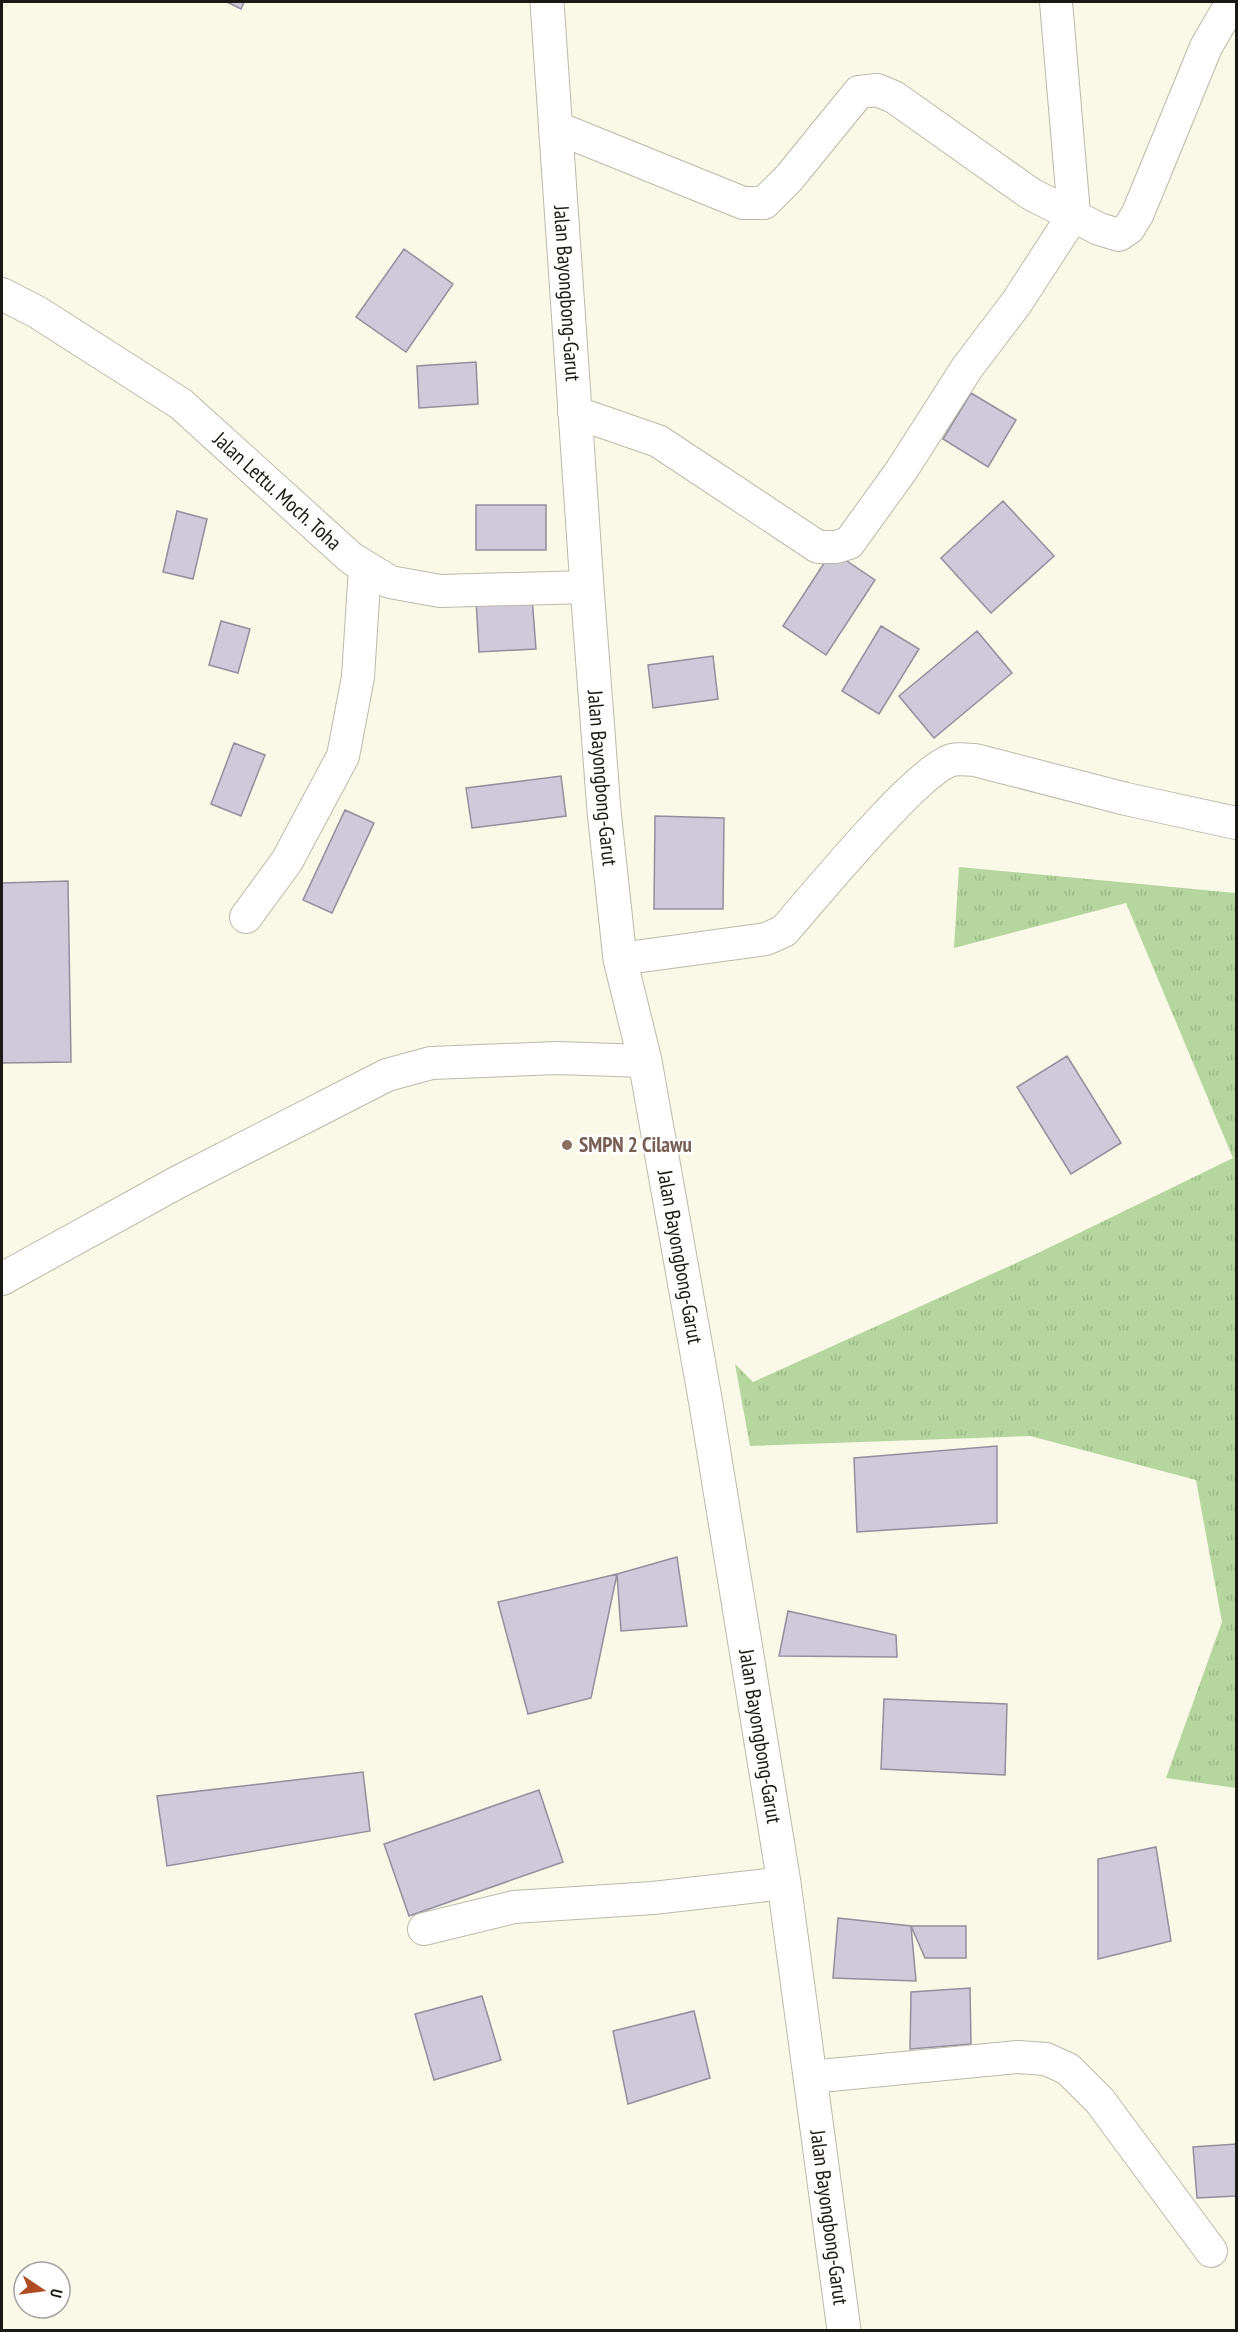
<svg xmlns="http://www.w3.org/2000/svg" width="1238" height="2332" font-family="'PT Sans Narrow',sans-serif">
<defs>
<pattern id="grass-tufts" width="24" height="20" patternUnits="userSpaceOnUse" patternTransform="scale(1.5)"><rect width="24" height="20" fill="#b5d69e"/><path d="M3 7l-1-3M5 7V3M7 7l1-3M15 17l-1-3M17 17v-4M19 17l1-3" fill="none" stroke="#9bb787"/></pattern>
</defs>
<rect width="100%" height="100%" fill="#faf8e7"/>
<!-- grass -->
<path fill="url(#grass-tufts)" d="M959,867L1236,893V1788L1166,1778L1222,1622L1196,1480L1030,1436L750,1446L735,1364L753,1382L1036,1254L1233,1158L1126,903L954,948Z"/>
<!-- building -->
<path fill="#cecada" stroke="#918e9d" stroke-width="1.5" d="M227,2H244L241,9Z
M404,249L453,284L406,352L356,317Z
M476,362L478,404L419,408L417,366Z
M971,393L1016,420L988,467L943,439Z
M1003,501L1054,556L991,613L941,558Z
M476,505H546V550H476Z
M177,511L207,519L193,579L163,572Z
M832,551L875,580L826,655L783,626Z
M532,597L536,649L479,652L476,600Z
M221,621L250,629L238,673L209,665Z
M881,626L919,649L879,714L842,691Z
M977,631L1012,673L934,738L899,696Z
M713,656L718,699L653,708L648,665Z
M234,743L265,755L241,816L211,804Z
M561,776L566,816L472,828L466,788Z
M345,810L374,823L332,913L303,900Z
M655,816L724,818L723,909H654Z
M68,881L71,1062L2,1063V883Z
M1067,1056L1121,1143L1071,1174L1017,1087Z
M997,1446V1523L857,1532L854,1458Z
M677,1557L687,1626L621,1631L617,1574Z
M617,1574L591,1698L528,1714L498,1602Z
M788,1611L896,1635L897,1657L779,1656Z
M884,1699L1007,1704L1005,1775L881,1769Z
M363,1772L370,1831L167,1866L157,1796Z
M539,1790L563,1862L409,1916L384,1844Z
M1156,1847L1171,1941L1098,1959V1859Z
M838,1918L911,1926L916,1981L833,1978Z
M911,1926H966V1958H925Z
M970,1988L971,2044L910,2049L911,1992Z
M482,1996L501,2060L434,2080L415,2014Z
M694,2011L710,2078L628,2104L613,2031Z
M1236,2144V2196L1197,2198L1193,2147Z"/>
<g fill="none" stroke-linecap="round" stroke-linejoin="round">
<defs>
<g id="street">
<path d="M555,127L743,203H764L789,178L859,92L877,90L894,97L1031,194L1099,229L1119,235L1129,228L1138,213L1206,47L1232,2"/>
<path id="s1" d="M2,294L37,312L181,404L351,558L390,582L440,591L587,587"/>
<path d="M574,412L658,441L818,547H836L849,543L901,471L967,368L1017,302L1074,214L1056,2"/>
<path d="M246,917L287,861L343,756L358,677L365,567"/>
<path d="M620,959L766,939L784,931C813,898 918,769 952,760C959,758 969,760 975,760L1126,799L1236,823"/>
<path d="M2,1279L178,1182L387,1075L431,1063L557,1058L645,1061"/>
<path d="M424,1929L514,1907L653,1898L784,1883"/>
<path d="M810,2077L1018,2057L1046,2059L1068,2069L1100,2101L1211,2251"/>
</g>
<g id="primary">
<path id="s2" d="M547,2L587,587L604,811L620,959L645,1061L706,1404L784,1883L844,2330"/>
</g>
</defs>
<!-- street casing -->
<use href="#street" stroke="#bcb9a9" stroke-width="34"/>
<!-- primary casing -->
<use href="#primary" stroke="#bcb9a9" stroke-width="35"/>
<!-- street -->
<use href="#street" stroke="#fff" stroke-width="32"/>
<!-- primary -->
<use href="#primary" stroke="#fff" stroke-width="33"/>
</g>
<!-- markers -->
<circle fill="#8d6e63" stroke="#fff" stroke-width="2" cx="567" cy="1145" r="6"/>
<g text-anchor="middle" stroke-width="5" stroke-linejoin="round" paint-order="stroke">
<!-- street labels -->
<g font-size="21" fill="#1a1913" stroke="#fff">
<text dy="7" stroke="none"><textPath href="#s2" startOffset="292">Jalan Bayongbong-Garut</textPath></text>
<text dy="7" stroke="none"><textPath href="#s1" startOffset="340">Jalan Lettu. Moch. Toha</textPath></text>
<text dy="7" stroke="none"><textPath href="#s2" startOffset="778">Jalan Bayongbong-Garut</textPath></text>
<text dy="7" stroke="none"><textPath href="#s2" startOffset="1264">Jalan Bayongbong-Garut</textPath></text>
<text dy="7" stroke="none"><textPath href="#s2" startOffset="1750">Jalan Bayongbong-Garut</textPath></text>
<text dy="7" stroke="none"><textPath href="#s2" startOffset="2236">Jalan Bayongbong-Garut</textPath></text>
</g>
<!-- education labels -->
<g font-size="21" font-weight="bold" fill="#785e54" stroke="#fff" text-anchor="start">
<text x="579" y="1152">SMPN 2 Cilawu</text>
</g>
</g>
<!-- border -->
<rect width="1238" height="2332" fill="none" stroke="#1a1913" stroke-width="6"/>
<!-- north arrow -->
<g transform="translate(42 2290) rotate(103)"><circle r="28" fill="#ffffff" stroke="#a3a3a1" stroke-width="1.5"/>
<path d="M0-4.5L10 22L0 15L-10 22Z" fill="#b14b21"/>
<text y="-9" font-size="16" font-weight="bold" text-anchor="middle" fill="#1a1913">U</text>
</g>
</svg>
